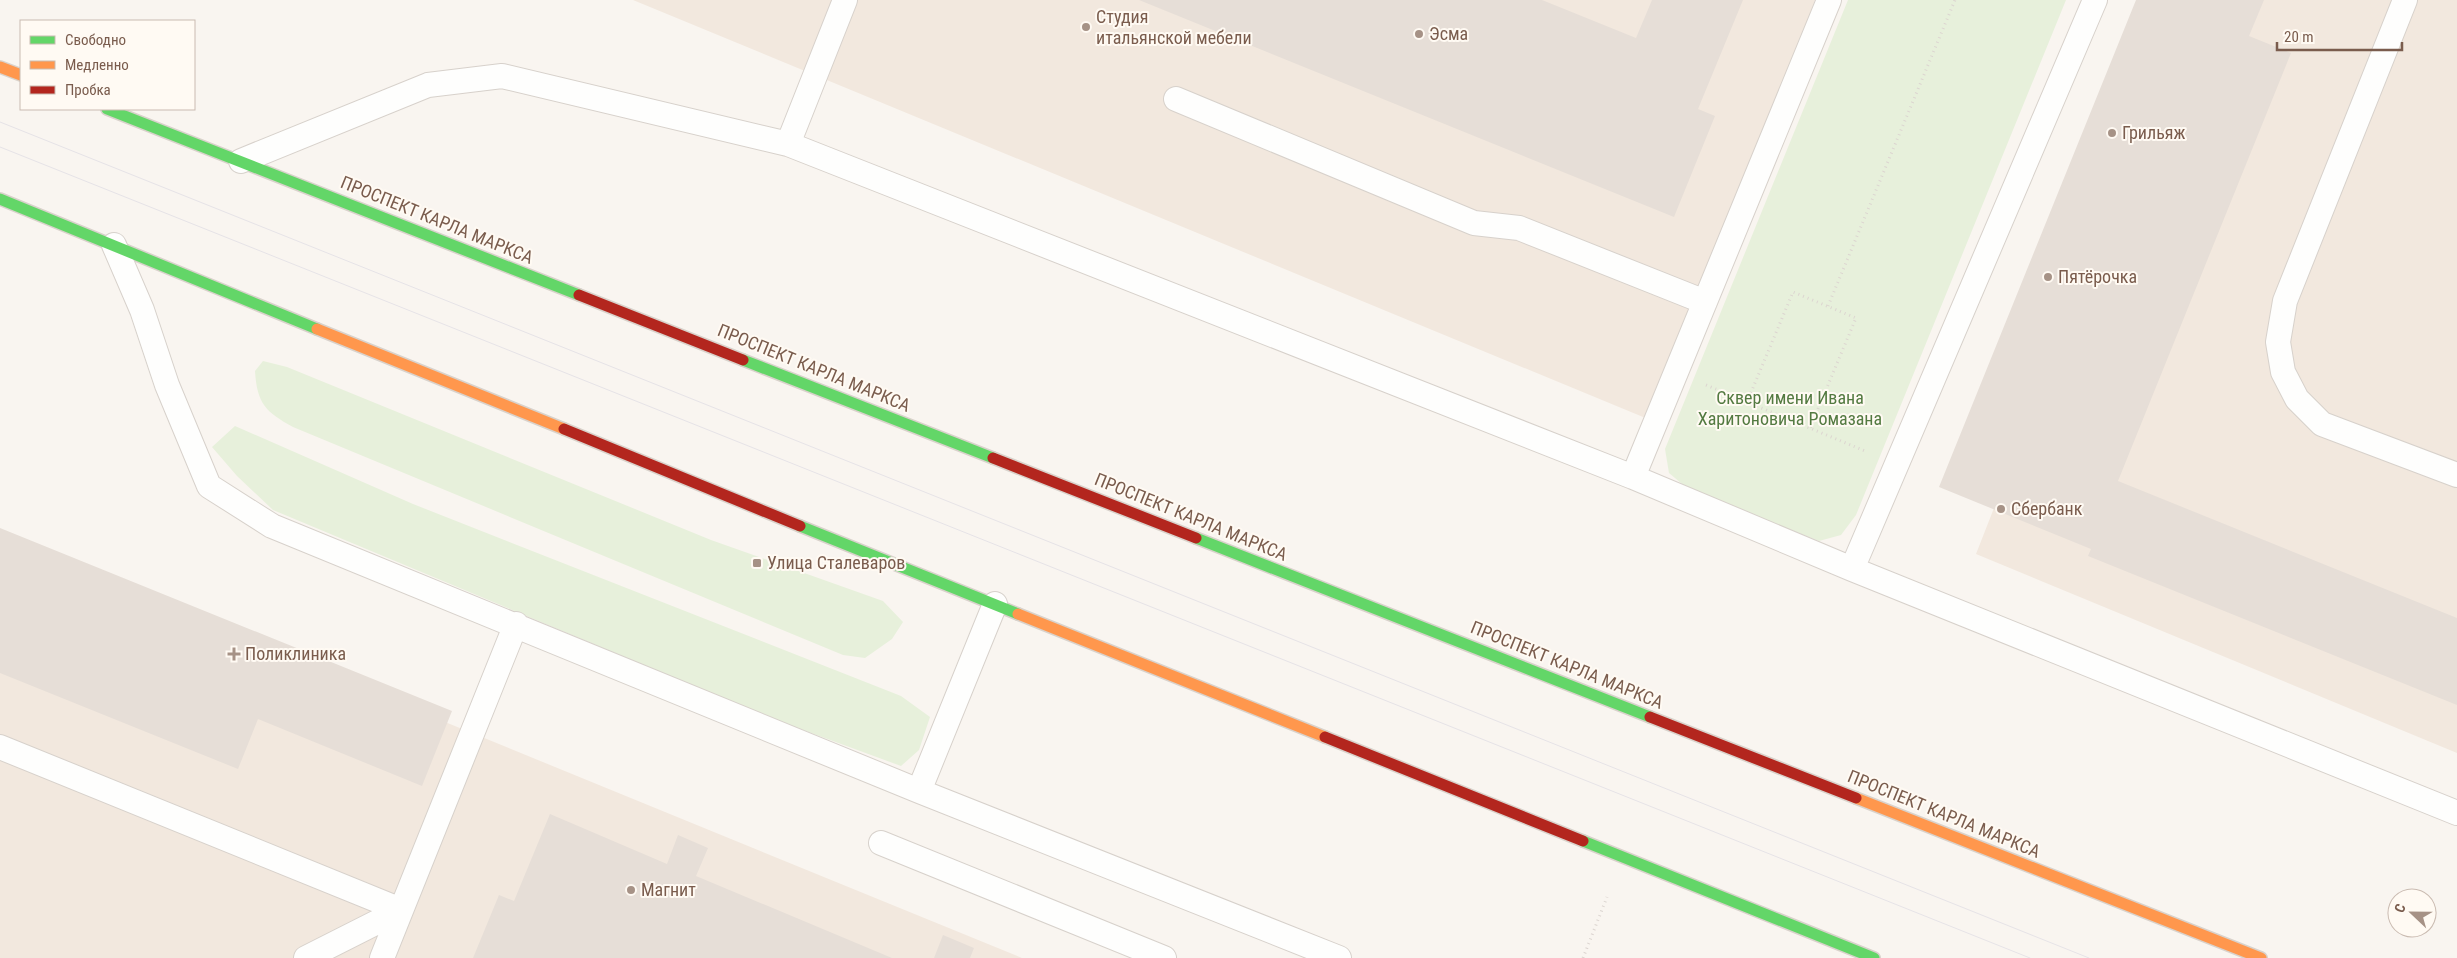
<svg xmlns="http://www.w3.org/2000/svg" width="2457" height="958" font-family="'Roboto Condensed',sans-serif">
<rect width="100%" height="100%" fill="#f9f5f0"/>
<!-- residential -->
<path fill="#f2e8de" d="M633,0H1815L1660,424Z
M2193,0H2457V753L1976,554Z
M0,540L1022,958H0Z"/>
<!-- green -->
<path fill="#e7f0db" d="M1848,0H2066L1856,515L1841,535L1819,541L1688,489L1669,473L1665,449Z
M263,361L287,367L711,540L883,601L903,622L892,639L865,658L843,655L293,427C266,412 257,404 255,371Z
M235,426L413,504L901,696L930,717L919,750L901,766L773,719L273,510L237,476L212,447Z"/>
<!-- building -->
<path fill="#e6ded7" d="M1139,0H1542L1636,38L1652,0H1743L1698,109L1715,116L1674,217Z
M2136,0H2264L2249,36L2291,53L2118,481L2457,618V705L2088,556L2091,549L1939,487Z
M0,528L452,711L422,786L258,719L238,769L0,673Z
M550,814L667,864L678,835L708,848L696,876L892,958H473L499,895L514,901Z
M943,935L974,948L970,958H934Z"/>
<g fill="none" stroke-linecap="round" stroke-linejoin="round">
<defs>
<path id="lane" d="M2405,0L2285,301L2278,342L2283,372L2297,399L2322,424L2457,475
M1176,99L1474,223L1519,228L1705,302
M788,144L845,0
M241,161L428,85L502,76L788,144L1633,477L1852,569L2457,813
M114,245L142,310L167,385L209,486L272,526L919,791L1339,958
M1633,477L1829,0
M1852,569L2095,0
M0,747L401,910
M919,791L995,604
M881,843L1164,958
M306,958L401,910
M382,958L516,624"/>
<path id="fast" d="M107,109L579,295
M0,199L317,329
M743,360L993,458
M800,526L1018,614
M1196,538L1650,717
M1583,841L1874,958"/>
<path id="slow" d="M0,67L21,75
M317,329L564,429
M1018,614L1325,737
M1856,798L2261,958"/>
<path id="jam" d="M579,295L743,360
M564,429L800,526
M993,458L1196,538
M1650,717L1856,798
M1325,737L1583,841"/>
</defs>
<!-- lane casing -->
<use href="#lane" stroke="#d7d1cb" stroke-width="26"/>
<!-- fast casing -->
<use href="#fast" stroke="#d9d2cb" stroke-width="14"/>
<!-- slow casing -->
<use href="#slow" stroke="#d9d2cb" stroke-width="14"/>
<!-- jam casing -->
<use href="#jam" stroke="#d9d2cb" stroke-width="14"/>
<!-- path -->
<path stroke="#dcd5d0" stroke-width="3" stroke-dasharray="1 4" stroke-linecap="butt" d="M1828,306L1955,0
M1706,385L1865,451
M1747,402L1793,292L1856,318L1810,428
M1583,958L1607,897"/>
<!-- lane -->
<use href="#lane" stroke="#fefefd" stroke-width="24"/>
<!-- fast -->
<use href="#fast" stroke="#63d668" stroke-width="11"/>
<!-- slow -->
<use href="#slow" stroke="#ff974d" stroke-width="11"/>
<!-- jam -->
<use href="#jam" stroke="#b3261e" stroke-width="11"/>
<!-- tram -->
<path stroke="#e6e3e7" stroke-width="1" d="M0,122L2089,958
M0,147L2030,958"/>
</g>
<!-- markers -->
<g fill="#a69286" stroke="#fffaf3" stroke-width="2">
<circle cx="1086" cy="27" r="5"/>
<circle cx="1419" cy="34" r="5"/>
<circle cx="2112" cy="133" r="5"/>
<circle cx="2048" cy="277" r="5"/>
<circle cx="2001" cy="509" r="5"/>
<rect x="752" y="558" width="10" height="10" rx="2.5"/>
<path d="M231.5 646.5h5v5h5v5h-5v5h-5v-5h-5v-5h5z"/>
<circle cx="631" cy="890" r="5"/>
</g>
<g text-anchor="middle" stroke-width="4" stroke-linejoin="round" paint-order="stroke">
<!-- poi labels -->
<g font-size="18" fill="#7a5c4d" stroke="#fffaf3" text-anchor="start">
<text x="1096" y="23">Студия<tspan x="1096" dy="21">итальянской мебели</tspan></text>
<text x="1429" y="40">Эсма</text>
<text x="2122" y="139">Грильяж</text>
<text x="2058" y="283">Пятёрочка</text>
<text x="2011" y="515">Сбербанк</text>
<text x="767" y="569">Улица Сталеваров</text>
<text x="245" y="660">Поликлиника</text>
<text x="641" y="896">Магнит</text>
</g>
<!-- street labels -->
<g font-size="18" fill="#7a5c4d" stroke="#fffaf3">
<text transform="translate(437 220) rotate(22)" y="6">ПРОСПЕКТ КАРЛА МАРКСА</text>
<text transform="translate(814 368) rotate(22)" y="6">ПРОСПЕКТ КАРЛА МАРКСА</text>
<text transform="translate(1191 517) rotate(22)" y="6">ПРОСПЕКТ КАРЛА МАРКСА</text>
<text transform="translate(1567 665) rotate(22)" y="6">ПРОСПЕКТ КАРЛА МАРКСА</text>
<text transform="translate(1944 814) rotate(22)" y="6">ПРОСПЕКТ КАРЛА МАРКСА</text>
</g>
<!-- park labels -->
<g font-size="18" fill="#537a41" stroke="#fffaf3">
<text x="1790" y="404">Сквер имени Ивана<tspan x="1790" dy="21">Харитоновича Ромазана</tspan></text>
</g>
</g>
<!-- legend -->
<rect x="20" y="20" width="175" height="90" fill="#fffaf3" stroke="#cabbb1"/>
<rect x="30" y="36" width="25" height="8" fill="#63d668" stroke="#cabbb1"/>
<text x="65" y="45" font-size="15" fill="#7a5c4d">Свободно</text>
<rect x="30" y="61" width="25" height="8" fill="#ff974d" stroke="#cabbb1"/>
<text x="65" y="70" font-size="15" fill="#7a5c4d">Медленно</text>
<rect x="30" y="86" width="25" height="8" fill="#b3261e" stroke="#cabbb1"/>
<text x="65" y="95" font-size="15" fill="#7a5c4d">Пробка</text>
<!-- north arrow -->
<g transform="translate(2412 913) rotate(292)"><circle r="24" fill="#fffaf3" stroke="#cabbb1"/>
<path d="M0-4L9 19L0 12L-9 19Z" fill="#a69286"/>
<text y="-8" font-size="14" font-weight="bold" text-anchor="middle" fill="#7a5c4d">С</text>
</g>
<!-- scale -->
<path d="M2277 42v8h125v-8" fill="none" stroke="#7a5c4d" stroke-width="2.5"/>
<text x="2284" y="42" font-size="15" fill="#7a5c4d" stroke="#fffaf3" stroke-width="4" paint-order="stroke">20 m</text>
</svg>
